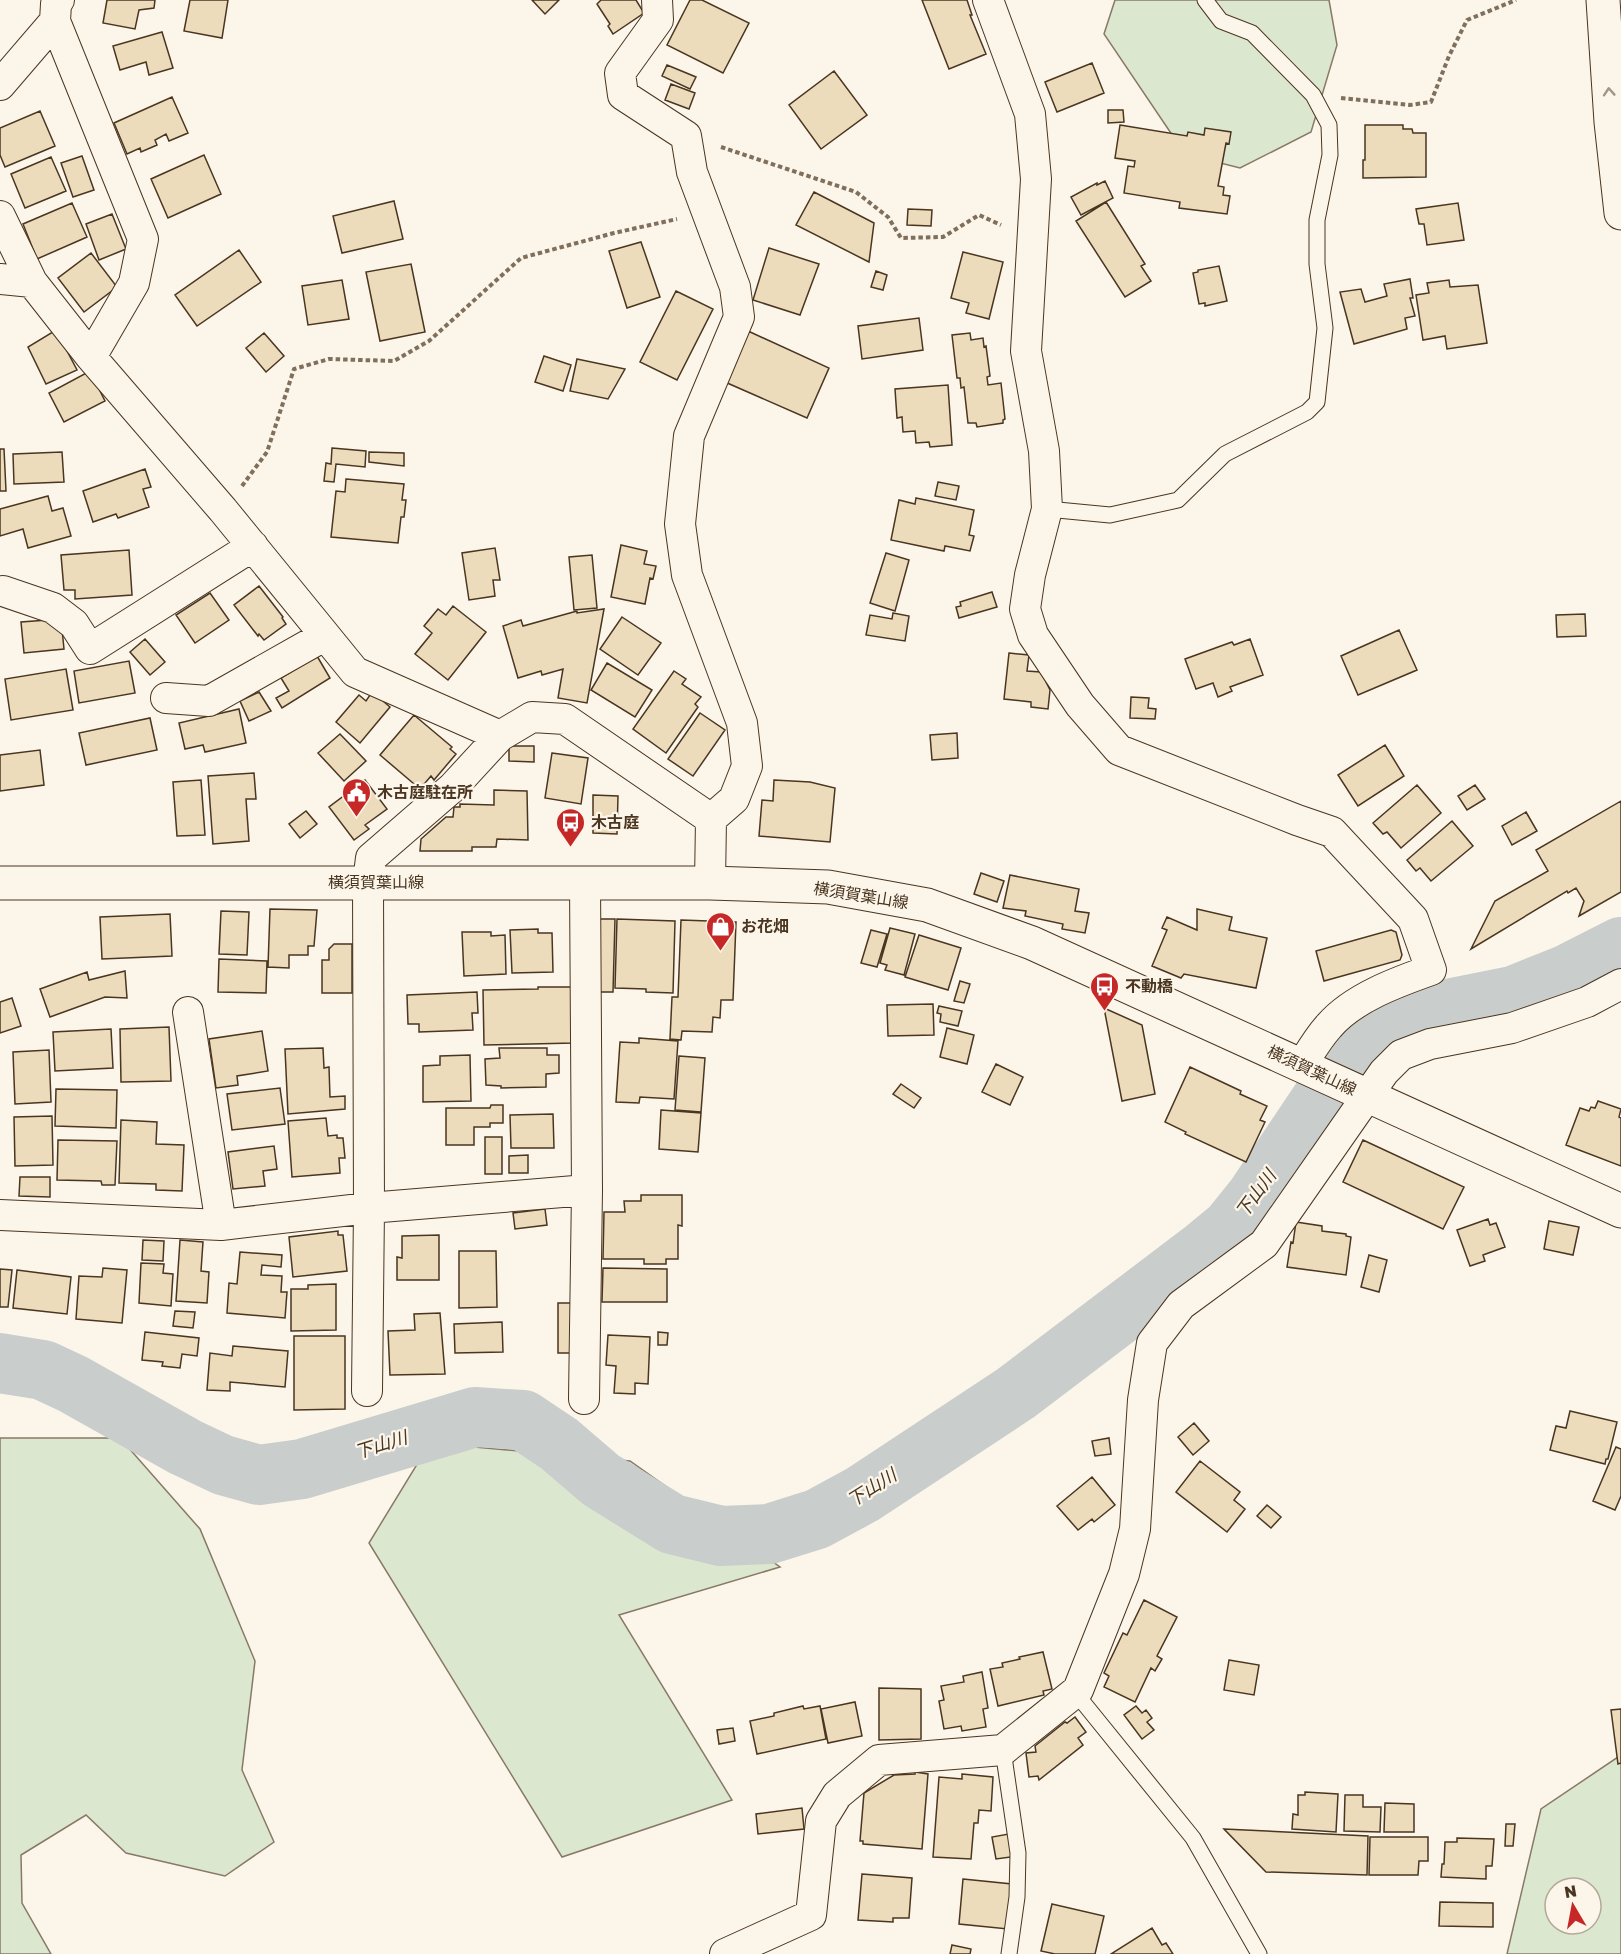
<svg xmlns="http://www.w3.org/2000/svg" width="1621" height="1954" font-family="'Golos Text','Noto Sans JP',sans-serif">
<rect width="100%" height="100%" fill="#fbf6e9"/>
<!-- green -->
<path fill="#dce7d0" stroke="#887966" stroke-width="1.5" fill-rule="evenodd" d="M1115,0H1329L1337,45L1311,132L1240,168L1185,154L1104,34Z
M0,1438H120L200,1529L255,1661L242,1770L274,1842L225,1876L126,1853L86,1815L21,1855L22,1903L51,1954H0Z
M430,1443L630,1461L780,1567L619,1615L732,1800L562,1857L369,1543Z
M1621,1755V1954H1507L1541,1809ZM1555,1888H1591V1924H1555Z"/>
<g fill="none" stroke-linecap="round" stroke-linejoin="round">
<!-- river -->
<path stroke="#c9cecd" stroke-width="60" d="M0,1363L43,1370L73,1384L185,1447L223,1465L259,1475L302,1469L475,1417L523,1420L559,1444L601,1480L672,1524L721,1536L769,1534L817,1519L863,1494L1016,1393L1202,1252L1231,1228L1256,1197L1358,1045L1379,1030L1413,1016L1513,996L1568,974L1621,947"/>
</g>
<!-- building -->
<path fill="#ecdcbc" stroke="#4a3520" stroke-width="1.5" d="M107,0H155L154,8L139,10L135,29L103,23Z
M190,0H228L222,38L184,31Z
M532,0H559L545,14Z
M601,0H636L644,13L613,34L608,26L610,24L597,4Z
M690,0H702L749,23L723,73L667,45Z
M922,0H967L972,15H970L986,54L949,69Z
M162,32L173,68L149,75L146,62L120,70L113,46Z
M1092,63L1104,93L1057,112L1045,82Z
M667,65L696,77L690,89L662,76Z
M834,71L867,115L821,149L789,105Z
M671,84L695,93L689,109L665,100Z
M172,97L188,133L169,141L166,134L155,140L157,145L141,152L140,148L127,154L114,123Z
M1108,110H1123L1124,122L1108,123Z
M40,111L55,146L5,167L0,155V128Z
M1120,125L1187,136L1188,132L1204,135L1205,128L1231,132L1229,144L1226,143L1218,186L1224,187L1223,195L1230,196L1227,214L1179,208L1180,202L1124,193L1128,166L1134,167L1135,161L1115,158Z
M1365,125H1403V129H1412L1413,133H1426V177L1363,178V160H1365Z
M204,155L221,194L168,218L151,179Z
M82,156L94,190L73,197L61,163Z
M51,157L66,191L25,208L11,174Z
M1105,181L1113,198L1081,215L1071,197L1097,183V185Z
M814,192L874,223L869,262L796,225Z
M394,201L403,239L342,253L333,216Z
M1106,202L1145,264L1141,266L1151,281L1125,297L1076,221Z
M72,203L87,237L37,259L23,224Z
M1458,203L1464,240L1427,245L1424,224H1419L1416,209Z
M908,209L932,210L931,226L907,225Z
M112,214L126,249L99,260L86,224Z
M641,242L660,297L627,308L609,251Z
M769,248L819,264L800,315L753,300Z
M239,250L261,282L197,326L175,295Z
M963,252L1003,262L989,319L966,313L969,303L951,298Z
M91,253L117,287L84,312L58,278Z
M411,264L425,332L380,341L366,272Z
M1219,266L1227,301L1205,306V303L1199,304L1193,273L1198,272V270Z
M876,271L887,275L883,290L871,287Z
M1410,279L1413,298H1410L1415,316L1405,318L1407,329L1354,344L1340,292L1361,289L1365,302L1387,296L1384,284Z
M342,280L349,319L308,325L302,286Z
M1449,280L1450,287L1478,285L1487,343L1447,349L1445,336L1423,340L1416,295L1429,293L1427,283Z
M676,291L713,309L677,380L640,362Z
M919,318L923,350L862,359L858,326Z
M56,330L77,370L46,384L28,347Z
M748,331L829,368L807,418L725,382Z
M264,333L284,356L266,372L246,348Z
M970,333L971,340L983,338L984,347L986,346L990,376L987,377L988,385L1001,383L1005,419L1003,420V423L977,427L976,423H968L964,387L961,388L960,378H957L952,335Z
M544,356L571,365L563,391L535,382Z
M577,359L625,369L608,399L570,391Z
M90,371L105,401L64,422L49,393Z
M948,385L952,445L930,447L929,442L916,443L915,431L903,432L902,417L897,418L895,389Z
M332,448L366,451L365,467L336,464L334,482L324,481L326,463L331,464Z
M0,449H4L6,491H0Z
M62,452L64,482L14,484L13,454Z
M369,452L404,453V466L369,462Z
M145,469L151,487L143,489L149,507L118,518L116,514L93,522L83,491Z
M346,479L404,484L402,500H406L404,517H401L398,543L331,537L336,491L345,492Z
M938,482L959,486L956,500L935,496Z
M48,496L52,511L63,508L71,536L28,548L23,529L0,536V509Z
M916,498L974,510L969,535L974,536L970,551L945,546L944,551L891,540L899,500L915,504Z
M621,545L647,551L644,564L656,566L653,579L650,578L645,604L611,597Z
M495,548L500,580H493L495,596L469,600L462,553Z
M129,550L132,595L75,599V590H64L61,555Z
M886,553L909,560L895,611L870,603Z
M592,555L597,608L574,610L569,557Z
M259,586L283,617L282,618L286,624L264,640L259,634L258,636L234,605Z
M992,592L997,607L959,618L956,607L961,606L960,602Z
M210,593L229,620L195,643L176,615Z
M453,606L486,632L448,680L415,654L432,633L424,626L438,609L446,615Z
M604,609L587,703L558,698L563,669L542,675L541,671L518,678L503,626L521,620L523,626L577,611V613Z
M893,613L909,616L905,641L866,635L870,615L892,619Z
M1585,614L1586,636L1557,637L1556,615Z
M622,617L661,643L638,675L600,649Z
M61,619L64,649L24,653L21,622Z
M1399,630L1417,670L1358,695L1341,656Z
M145,639L165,662L150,675L130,652Z
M1250,639L1263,675L1230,687L1232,691L1218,697L1213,683L1196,689L1185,659L1232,642L1234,645Z
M1009,653L1029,655L1027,671L1041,672L1050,690L1048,709L1031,707V702L1004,699Z
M317,656L330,678L282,708L276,698L289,691L281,678Z
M129,661L135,693L79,703L74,671Z
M607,663L652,690L635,717L591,690Z
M66,669L73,710L11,720L5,679Z
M674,671L686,679L682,684L701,697L695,704L698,707L666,753L633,729Z
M259,692L271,711L249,721L240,701Z
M359,695L366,701L370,695L377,696L390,707L360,743L336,722Z
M1131,697L1149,698L1148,708L1156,709L1155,719L1130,718Z
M239,709L246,743L205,752L203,745L185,749L179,723Z
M700,713L725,730L693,776L668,759Z
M414,715L452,747L450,749L456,754L434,780L431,776L420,789L380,755Z
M150,718L157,750L86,765L79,733Z
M957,733L958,758L932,760L930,735Z
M340,734L366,761L344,781L318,753Z
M1385,745L1404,776L1358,806L1338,775Z
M509,746H534V762L509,761Z
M40,750L44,785L0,791V755Z
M552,753L588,758L581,804L545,798Z
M254,773L256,799H246L249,841L213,844L208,776Z
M201,780L205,835L177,836L173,782Z
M365,780L387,809L365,825L369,829L354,840L329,807Z
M774,780L810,782L835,788L830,842L759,836L762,800L773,801Z
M1417,785L1441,813L1401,848L1387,832L1383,834L1373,823Z
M1475,785L1485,799L1467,810L1458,796Z
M494,790L527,791L528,840L497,839L496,847H472V851H420L421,839L446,817H453L454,807H460V804L494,805Z
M593,795L618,796L617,834L593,833Z
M1621,801V892L1579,916L1584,901L1576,888L1568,893L1567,891L1471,949L1495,901L1548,871L1536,850Z
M306,811L317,824L300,838L289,824Z
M1526,812L1537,831L1512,845L1502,826Z
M1452,821L1473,846L1431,881L1420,868L1416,871L1407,860Z
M981,873L1004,881L997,902L974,894Z
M1010,875L1079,889L1075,911L1089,913L1085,933L1062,929L1063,924L1025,916L1026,911L1003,908Z
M270,909L317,910L314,946H308V955H289V968L268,967Z
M1197,909L1232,917L1229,930L1267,938L1256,988L1184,974L1181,978L1152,966L1167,930L1162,928L1167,917L1197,930Z
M221,911L249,912L247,955L219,954Z
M170,914L172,956L102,959L100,917Z
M597,919H615L613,992H595Z
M617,919L675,921L673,993L646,992V989L615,988Z
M681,920L736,922L733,1000H721L720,1018L713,1017L712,1032L682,1031L681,1040L670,1039L672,997H678Z
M890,928L915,934L904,975L885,970L887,965L880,963Z
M538,929V933H552L553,972L512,973L510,930Z
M871,930L887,934L877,967L861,963Z
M1391,930L1396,932L1402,955L1400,960L1324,981L1316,951Z
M462,932H491V936L505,935L506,974L464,976Z
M919,935L961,948L948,990L905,977Z
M334,944H352V993H322V960H329V949Z
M219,959L267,961L266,993L218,992Z
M125,971L127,998L105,997L50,1017L40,989L87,972L89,980Z
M960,981L970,984L964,1003L954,1001Z
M538,987H573L574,1043L484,1045L483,990L538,989Z
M477,992L478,1013H472L473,1030L419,1032V1024H408L407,995Z
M12,998L21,1026L0,1033V1002Z
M933,1004L934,1035L888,1036L887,1005Z
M939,1006L962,1011L958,1026L940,1022L941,1014L937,1013Z
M1104,1008L1142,1025L1155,1094L1122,1101Z
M169,1027L171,1081L121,1082L120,1029Z
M947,1028L974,1035L967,1064L940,1057Z
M111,1029L113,1068L55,1071L53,1032Z
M262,1031L268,1071L237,1076L238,1085L216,1088L209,1039Z
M639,1038L678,1041L674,1099L640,1097L639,1103L616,1102L620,1042L639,1043Z
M323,1048L324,1068L329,1067L330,1097L345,1096V1109L288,1114L285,1049Z
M499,1048H547V1055H559V1073L546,1074V1087L501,1088V1086L486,1085L485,1059L500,1058Z
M49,1050L51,1102L15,1104L13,1052Z
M470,1055L471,1101L423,1102V1066L440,1065V1056Z
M679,1056L705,1058L701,1112L675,1110Z
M996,1064L1023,1077L1010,1105L982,1092Z
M1190,1067L1241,1091L1240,1094L1267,1106L1260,1120L1265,1122L1246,1162L1185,1134L1186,1132L1165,1122Z
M901,1084L921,1098L914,1108L893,1094Z
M280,1088L285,1124L232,1130L227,1094Z
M56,1089L117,1090L116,1128L55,1126Z
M1598,1101L1621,1109L1619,1117L1621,1118V1166L1566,1145L1580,1108L1589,1111L1591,1107L1595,1108Z
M491,1105H503V1123H490V1127H474V1145H446V1108H490Z
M661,1110L701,1113L698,1152L659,1149Z
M553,1114L554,1148H511L510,1115Z
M52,1116L53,1165L15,1166L14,1117Z
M326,1118L328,1136L337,1135V1138H343L345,1158H339L340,1173L292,1177L288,1121Z
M121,1120L157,1122L156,1144L184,1145L182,1191L156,1190V1184L119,1183Z
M485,1137H502V1174H485Z
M58,1140L117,1141L115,1185H102L101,1181L57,1180Z
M1363,1140L1464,1187L1443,1229L1343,1182Z
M274,1146L277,1169L263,1171L265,1186L233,1189L228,1152Z
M528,1155V1173H509V1156Z
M20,1177H50V1197L19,1196Z
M641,1195H682V1226L678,1225V1259H666V1264H644V1259H603L604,1212H625L624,1201H641Z
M545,1209L547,1225L515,1229L513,1213Z
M1488,1219L1490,1225L1496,1223L1505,1247L1483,1255L1485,1261L1470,1266L1457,1230Z
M1549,1221L1579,1227L1573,1255L1544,1249Z
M1296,1222L1322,1226V1231L1346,1234V1236L1351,1237L1346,1275L1287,1267L1291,1242L1293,1243Z
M338,1231V1235H343L347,1271L293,1277L289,1237Z
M439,1235V1280H397V1257L402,1258V1236Z
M143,1240L164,1241L163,1261L142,1260Z
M180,1240L203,1242L201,1271L209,1272L207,1303L176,1301Z
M459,1251H496L497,1307L459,1308Z
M240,1252L282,1255L281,1267L262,1265L261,1275L282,1276L281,1292H287L285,1318L227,1313L229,1283L237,1284Z
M1369,1255L1387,1260L1379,1292L1361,1287Z
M141,1263L164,1264L163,1273L173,1274L171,1306L139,1303Z
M103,1268L127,1270L122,1323L76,1319L79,1276L102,1277Z
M603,1268L667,1269V1302H602Z
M0,1269L12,1270L8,1307H0Z
M17,1270L71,1277L67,1314L13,1308Z
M336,1284V1330L291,1331V1289H308V1285Z
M558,1303H572V1353H558Z
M175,1311L195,1312L193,1328L173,1326Z
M440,1313L445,1374L390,1375L388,1331L415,1330L414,1314Z
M502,1322L503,1352L455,1353L454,1324Z
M145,1332L199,1338L197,1356L182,1354L180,1368L162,1366L163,1362L142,1360Z
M658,1332L668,1333L667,1345H658Z
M608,1335L650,1337L648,1384L635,1383V1394L614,1393L616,1366L606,1365Z
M294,1336H345V1409L294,1410Z
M233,1346L288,1351L285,1387L230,1382V1391L207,1390L210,1353L232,1356Z
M1570,1411L1617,1422L1608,1459H1606L1605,1464L1550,1450L1556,1426L1566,1428Z
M1194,1423L1209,1441L1193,1455L1178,1437Z
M1109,1438L1111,1454L1095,1456L1092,1441Z
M1616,1447L1621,1449V1496L1615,1510L1593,1501Z
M1200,1461L1240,1492L1234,1500L1245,1509L1227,1532L1176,1492Z
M1092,1477L1115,1505L1094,1522L1092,1519L1078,1530L1057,1506Z
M1267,1505L1281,1517L1271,1528L1257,1516Z
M1144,1600L1177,1617L1157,1656L1162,1659L1155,1671L1151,1668L1135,1702L1104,1687L1109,1676L1104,1673L1123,1633L1127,1635Z
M1043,1652L1052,1689L1043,1691L1044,1695L998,1706L990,1669L1003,1667L1002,1663L1020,1659L1019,1657Z
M1229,1660L1259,1665L1254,1695L1224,1690Z
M982,1672L988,1708L983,1709L986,1727L962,1731L961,1726L944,1729L939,1701L944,1700L941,1686L964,1682L963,1676Z
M879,1688L921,1689V1739L879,1740Z
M855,1702L862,1736L828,1743L821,1709Z
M803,1706L804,1709L820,1706L826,1739L757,1754L750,1721L774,1716V1713Z
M1136,1706L1142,1713L1146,1710L1152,1718L1147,1722L1154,1730L1142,1739L1124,1715Z
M1621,1709V1763L1618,1764L1611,1710Z
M1075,1717L1086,1732L1078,1738L1083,1745L1039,1780L1038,1776L1029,1777L1026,1753L1036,1752L1035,1746L1065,1722L1067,1723Z
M733,1728L735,1741L719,1744L717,1730Z
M915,1772L928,1774L922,1849L863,1844V1841H860L864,1793L894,1775L915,1774Z
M962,1774L993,1777L991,1811L979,1810L978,1823H974L971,1859L933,1857L939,1777L962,1779Z
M1305,1792L1338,1794L1336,1832L1292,1829L1293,1814L1298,1815V1795H1305Z
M1345,1795H1363V1807H1381L1380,1832L1344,1831Z
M1385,1803L1414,1804V1832H1384Z
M802,1808L804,1829L758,1834L756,1814Z
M1506,1824H1515L1513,1846H1505Z
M1224,1829L1368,1836L1367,1875L1266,1872Z
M1014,1833L1018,1856L996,1859L992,1837Z
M1370,1837H1428V1861H1419L1418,1875H1369Z
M1457,1838L1494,1839L1492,1866H1486V1879L1441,1877L1442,1864H1444L1445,1842H1457Z
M862,1874L912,1878L909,1918H893V1922L858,1920Z
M963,1879L1012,1884L1008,1929L959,1924Z
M1440,1902L1493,1903V1927L1439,1926Z
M1052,1904L1104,1916L1095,1954H1055L1041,1951Z
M1152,1928L1162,1945L1166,1943L1173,1954H1111Z
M952,1945L971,1949L970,1954H950Z"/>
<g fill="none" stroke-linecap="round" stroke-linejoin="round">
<defs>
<path id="lane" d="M1047,509L1110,515L1178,500L1225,454L1307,412L1317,402L1325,328L1317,264V220L1330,155L1329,125L1313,95L1252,33L1221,21L1205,0
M1078,1690L1082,1701L1193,1838L1259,1954
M1003,1750L1018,1853L1017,1897L1009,1954"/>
<path id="street" d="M59,0L56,4L55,21L143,239L134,283L91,357
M657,0L658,20L620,73L623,95L686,136L692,172L735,287L739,317L689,436L680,524L687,575L742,723L747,766L734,799L711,819
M988,0L1030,114L1036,179L1026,351L1044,451L1047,509L1030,575L1025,609L1033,635L1080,705L1119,750L1297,820L1332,832L1413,919L1431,970C1397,982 1353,998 1329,1026C1318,1038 1310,1052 1302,1065
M0,85L55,21
M0,216L32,282
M0,279L32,282L91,357L223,510L355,672L500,736L453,787L371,858L368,882L369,1208L221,1225L0,1215
M3,591L53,608L74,624L90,649L253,546
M166,698L209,701L324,636
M500,736L532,717L565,719L711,819L710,883
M188,1012L221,1225
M367,1391L369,1208L587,1190L585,882
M584,1399L587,1190
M725,1954L811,1915L821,1821L837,1795L879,1760L1003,1750L1078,1690L1124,1574L1135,1529L1143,1400L1152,1343L1181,1305L1264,1244L1384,1072L1401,1055L1430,1044L1512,1028L1587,1002L1621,984"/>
<path id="primary" d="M0,883H710L828,887L927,905L1032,943L1621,1211"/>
<path id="highway" d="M1603,0L1611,122L1621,213"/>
</defs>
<!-- lane casing -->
<use href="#lane" stroke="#4a3520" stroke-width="17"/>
<!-- street casing -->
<use href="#street" stroke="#4a3520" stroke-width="32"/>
<!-- primary casing -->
<use href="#primary" stroke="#4a3520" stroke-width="35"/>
<!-- highway casing -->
<use href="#highway" stroke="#4a3520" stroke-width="35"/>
<!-- path -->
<path stroke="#7f6f5c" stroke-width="4" stroke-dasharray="4.5 3" stroke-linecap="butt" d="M1341,98L1410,105L1431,102L1449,56L1467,20L1516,0
M721,147L856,192L888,217L901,238L943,237L979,215L1001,225
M242,486L267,452L294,369L329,359L394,361L429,341L521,258L614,233L677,219"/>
<!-- lane -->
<use href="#lane" stroke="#fbf6e9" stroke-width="15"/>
<!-- street -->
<use href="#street" stroke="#fbf6e9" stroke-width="30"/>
<!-- primary -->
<use href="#primary" stroke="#fbf6e9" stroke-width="33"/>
<!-- highway -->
<use href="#highway" stroke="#fbf6e9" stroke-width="33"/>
</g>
<!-- one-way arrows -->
<defs><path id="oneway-chevron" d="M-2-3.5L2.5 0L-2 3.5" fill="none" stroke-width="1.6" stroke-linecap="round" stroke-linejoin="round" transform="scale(1.5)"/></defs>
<use stroke="#a29684" href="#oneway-chevron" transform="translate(1609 92) rotate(-94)"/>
<!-- icons -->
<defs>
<symbol id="civic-pin" viewBox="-11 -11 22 30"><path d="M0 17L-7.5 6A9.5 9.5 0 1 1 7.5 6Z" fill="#c62828" stroke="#fbf6e9"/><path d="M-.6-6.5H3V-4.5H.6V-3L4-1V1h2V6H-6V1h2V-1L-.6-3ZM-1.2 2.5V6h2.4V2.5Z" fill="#fff"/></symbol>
<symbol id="bus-pin" viewBox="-11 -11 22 30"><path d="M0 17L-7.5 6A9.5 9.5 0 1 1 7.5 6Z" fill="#c62828" stroke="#fbf6e9"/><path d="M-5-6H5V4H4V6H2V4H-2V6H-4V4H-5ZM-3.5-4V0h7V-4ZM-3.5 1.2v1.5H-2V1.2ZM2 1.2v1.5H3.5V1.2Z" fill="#fff"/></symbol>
<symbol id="shop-pin" viewBox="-11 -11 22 30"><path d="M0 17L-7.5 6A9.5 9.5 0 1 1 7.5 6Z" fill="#c62828" stroke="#fbf6e9"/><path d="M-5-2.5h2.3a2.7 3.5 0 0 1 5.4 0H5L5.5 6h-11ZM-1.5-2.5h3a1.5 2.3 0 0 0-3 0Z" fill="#fff"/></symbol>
</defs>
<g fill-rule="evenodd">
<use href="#civic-pin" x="340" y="776" width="33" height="45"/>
<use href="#bus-pin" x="554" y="806" width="33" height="45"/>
<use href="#shop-pin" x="704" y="910" width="33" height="45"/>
<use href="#bus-pin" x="1088" y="970" width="33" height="45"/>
</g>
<g text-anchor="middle" stroke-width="4.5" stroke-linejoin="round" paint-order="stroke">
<!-- poi labels -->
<g font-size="16" font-weight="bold" fill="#4a3520" stroke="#fbf6e9" text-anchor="start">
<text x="377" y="798">木古庭駐在所</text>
<text x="591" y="828">木古庭</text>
<text x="741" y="932">お花畑</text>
<text x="1125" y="992">不動橋</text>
</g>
<!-- street labels -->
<g font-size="16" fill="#4a3520" stroke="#fbf6e9">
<text x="376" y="888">横須賀葉山線</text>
<text transform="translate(861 895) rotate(9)" y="6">横須賀葉山線</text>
<text transform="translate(1312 1070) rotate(25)" y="6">横須賀葉山線</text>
</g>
<!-- water labels -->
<g font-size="18" font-style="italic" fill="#4a3520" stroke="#fbf6e9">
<text transform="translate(1256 1194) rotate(-54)" y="6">下山川</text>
<text transform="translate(381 1445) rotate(-17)" y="6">下山川</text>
<text transform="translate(872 1488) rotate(-32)" y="6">下山川</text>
</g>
</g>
<!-- north arrow -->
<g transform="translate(1573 1906) rotate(350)"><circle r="28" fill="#fbf6e9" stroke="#b4a999" stroke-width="1.5"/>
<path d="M0-4.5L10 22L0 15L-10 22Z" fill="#c62828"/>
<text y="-9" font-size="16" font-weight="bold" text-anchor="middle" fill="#4a3520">N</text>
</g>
</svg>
